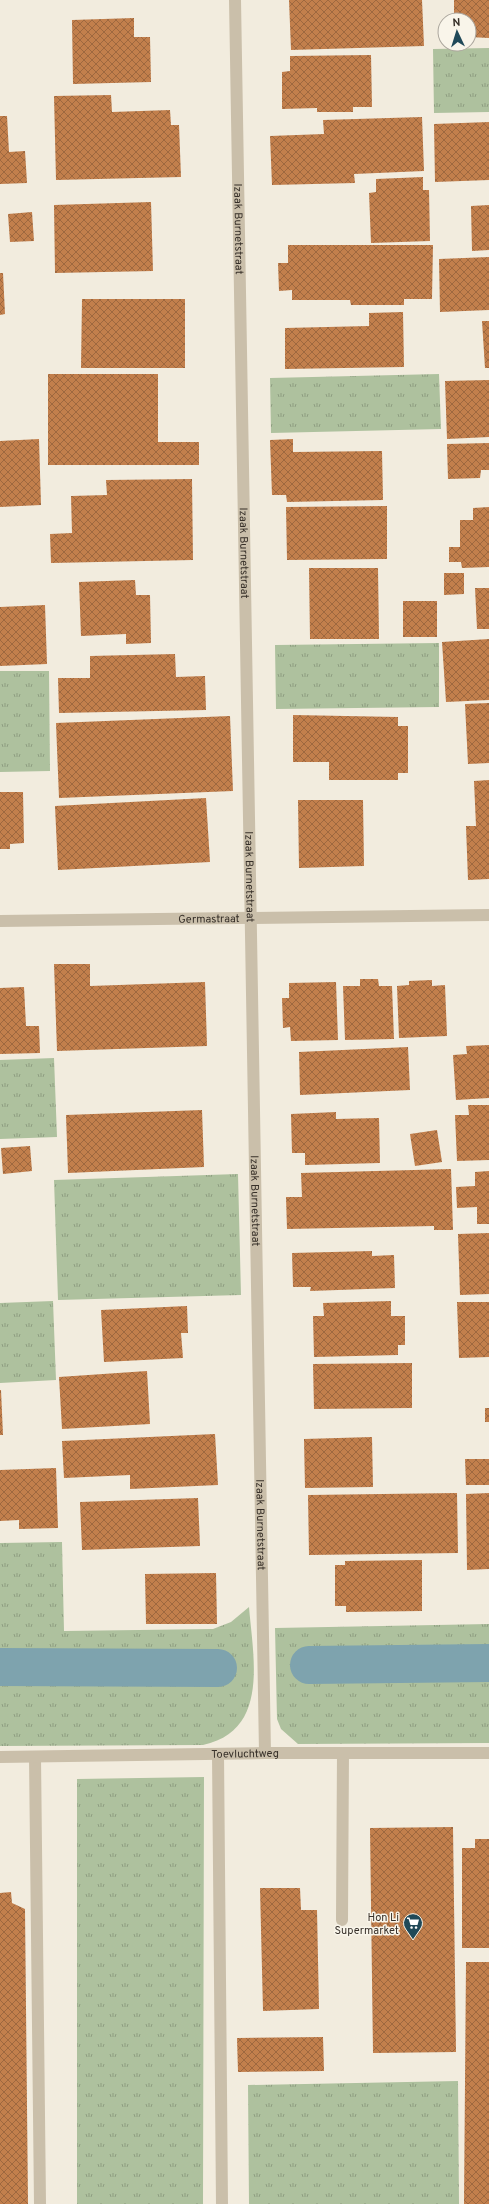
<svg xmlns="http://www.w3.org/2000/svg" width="489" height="2204" font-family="Overpass,sans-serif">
<defs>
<pattern id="grass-tufts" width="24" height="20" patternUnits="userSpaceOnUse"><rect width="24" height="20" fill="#aec19e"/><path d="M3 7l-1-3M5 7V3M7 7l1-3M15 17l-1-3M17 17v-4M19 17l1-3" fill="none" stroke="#8e9d81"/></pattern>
<pattern id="building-cross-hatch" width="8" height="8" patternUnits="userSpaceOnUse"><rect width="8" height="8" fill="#c27f4c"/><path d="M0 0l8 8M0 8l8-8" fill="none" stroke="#9e683f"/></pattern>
</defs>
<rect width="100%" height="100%" fill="#f2ecde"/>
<!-- grass -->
<path fill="url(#grass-tufts)" d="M489,48V112L434,113L433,49Z
M439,374L441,429L271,433L270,378Z
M439,643V707L276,709L275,645Z
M0,671H49L50,771L0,772Z
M54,1058L57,1137L0,1139V1060Z
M238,1174L241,1295L58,1300L54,1180Z
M53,1301L56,1380L0,1383V1303Z
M62,1542L64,1631L213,1629L231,1622L249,1607C253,1657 270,1731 203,1745L0,1746V1543Z
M489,1624V1743L298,1744L281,1729L277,1719L275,1628Z
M204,1777L203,2204H77V1779Z
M458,2081L459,2204H249L248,2085Z"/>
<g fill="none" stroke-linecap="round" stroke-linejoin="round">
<!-- canal -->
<path stroke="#7ea3ae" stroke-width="38" d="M309,1665L489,1663
M0,1667L218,1668"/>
</g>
<!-- building -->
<path fill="url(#building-cross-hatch)" d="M289,0H422L424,46L291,50Z
M454,0H489V38L469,37V20H454Z
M134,18V37H150L151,82L73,84L72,20Z
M371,55L372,107H353V112H317V108L282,109V72L290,71V56Z
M111,95L112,112L170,110L171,125H179L181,177L56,180L54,96Z
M0,116H7L9,152L25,151L27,183L0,184Z
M422,117L424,171L354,174L355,183L272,185L270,136L324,134L323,120Z
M489,122V180L435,182L434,124Z
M423,177V190H429L430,241L371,243L369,193L376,192V179Z
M151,202L153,271L55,273L54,205Z
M489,205V250L472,251L471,206Z
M32,212L34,241L10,242L8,214Z
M288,245H433L432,299H404V305H351L350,300H292V290L279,291L278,263H288Z
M489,257V310L440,312L439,259Z
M0,273H3L5,314L0,315Z
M82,299H185V368H81Z
M403,312L404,367L285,369V328L369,326V313Z
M482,321H489V368H485Z
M48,374H158V442H199V465H48Z
M489,380V437L447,439L445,381Z
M39,439L41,505L0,507V441Z
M293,439V452L382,451L383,500L287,502L286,495H272L270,440Z
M489,443V470H481L480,478L448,479L447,444Z
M192,479L193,560L51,563L50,534L72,533L71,496L107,495L106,480Z
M387,506V559L287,560L286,507Z
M489,507V567L462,568L461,562H449V547H460V520H473V508Z
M309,568H378L379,639H310Z
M444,573H464V594L444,595Z
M135,580L136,595H150L151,643L126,644V634L81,636L79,582Z
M475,588H489V629H477Z
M403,601H437V637H403Z
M45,605L47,664L0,666V607Z
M489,639V700L446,702L442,642Z
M175,654L176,677L205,676L206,710L59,713L58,678H90V656Z
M489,703V763L468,764L465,704Z
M293,715L398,717V726H408V773H398V780H329V762H293Z
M230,716L233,791L59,798L56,723Z
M489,780V879L468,880L466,826H476L474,781Z
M0,792H23L24,843L10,844V849H0Z
M206,798L210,862L58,870L55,806Z
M298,800H363L364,866L299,868Z
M54,964H90V986L205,982L207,1046L57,1051Z
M360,979H378L379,986H392L394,1039L345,1040L343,986H360Z
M432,980V986L445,985L447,1036L399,1038L397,986L409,985V981Z
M336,982L338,1040L291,1041L290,1027L283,1028L282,998H289V983Z
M24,987L26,1026H39L40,1053L0,1054V988Z
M489,1045V1098L456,1100L453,1055L467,1054L466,1046Z
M408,1047L410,1090L300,1095L299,1052Z
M468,1105H489V1160L457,1161L455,1115H469Z
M202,1110L204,1167L68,1173L66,1115Z
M336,1112V1119L379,1118L380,1163L305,1165V1153H292L291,1114Z
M437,1130L442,1162L415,1166L410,1134Z
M30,1146L32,1171L3,1174L1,1148Z
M451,1169L453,1230H434V1226L287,1229L286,1197H302L301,1173Z
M489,1171V1224H477V1207L457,1208L456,1187L475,1186V1172Z
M489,1233V1294L460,1295L458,1234Z
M372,1251V1256L394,1255L395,1288L310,1291L311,1287H293L292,1253Z
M391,1301V1316H405V1345H398V1355L314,1357L313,1316H324L323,1303Z
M457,1302H489V1357L459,1358Z
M187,1306L188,1333H181L183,1358L104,1362L101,1310Z
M412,1363V1408L314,1409L313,1364Z
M147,1371L150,1424L62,1429L59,1377Z
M0,1390H1L3,1435H0Z
M485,1408H489V1422H485Z
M215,1434L218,1485L130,1489V1475L64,1478L62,1441Z
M372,1437L373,1487L305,1488L304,1439Z
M465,1459H489V1485H466Z
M56,1468L58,1528L19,1529V1520L0,1521V1470Z
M457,1493L458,1553L309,1555L308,1495Z
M489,1493V1569L467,1570L466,1494Z
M198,1498L200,1546L82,1550L80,1502Z
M422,1560V1611L346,1612V1606H335V1565H345V1561Z
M216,1573L217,1624H146L145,1574Z
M453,1827L456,2052L373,2053L370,1828Z
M475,1839H489V1948H462V1848H475Z
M260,1888H300L301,1910H317L319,2009L263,2011Z
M11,1892L12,1903L25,1909L28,2204H0V1893Z
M466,1962H489V2204H464Z
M323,2037L324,2071L238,2072L237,2038Z"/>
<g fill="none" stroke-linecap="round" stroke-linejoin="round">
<!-- lane -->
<path stroke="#cabfaa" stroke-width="12" d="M218,1754L222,2204
M35,1757L40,2204
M342,1920L343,1753"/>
<!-- street -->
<g stroke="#cabfaa" stroke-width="12">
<path id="s1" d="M235,0L265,1753"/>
<path id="s2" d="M0,921L489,915"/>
<path id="s3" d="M0,1757L265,1753H489"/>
</g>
</g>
<!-- icons -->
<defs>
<symbol id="supermarket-pin" viewBox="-11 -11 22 30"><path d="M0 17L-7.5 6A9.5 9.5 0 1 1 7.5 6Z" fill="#204958" stroke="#f9f5ea"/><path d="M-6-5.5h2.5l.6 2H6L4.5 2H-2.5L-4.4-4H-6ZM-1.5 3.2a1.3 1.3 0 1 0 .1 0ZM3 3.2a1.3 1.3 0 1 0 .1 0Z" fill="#fff"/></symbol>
</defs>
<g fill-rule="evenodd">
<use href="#supermarket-pin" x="402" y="1912" width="22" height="30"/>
</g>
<g text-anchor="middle" stroke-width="3" stroke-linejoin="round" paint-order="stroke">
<!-- street labels -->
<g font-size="11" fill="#373029" stroke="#f9f5ea">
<text dy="4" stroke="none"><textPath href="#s1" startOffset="229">Izaak Burnetstraat</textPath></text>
<text dy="4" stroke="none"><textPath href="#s1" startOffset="553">Izaak Burnetstraat</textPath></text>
<text dy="4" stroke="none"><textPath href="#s1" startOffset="877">Izaak Burnetstraat</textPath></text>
<text dy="4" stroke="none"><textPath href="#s2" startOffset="209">Germastraat</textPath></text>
<text dy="4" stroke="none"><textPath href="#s1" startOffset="1201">Izaak Burnetstraat</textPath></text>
<text dy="4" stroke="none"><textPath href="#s1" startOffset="1525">Izaak Burnetstraat</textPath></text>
<text dy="4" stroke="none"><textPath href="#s3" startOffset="245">Toevluchtweg</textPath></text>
</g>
<!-- poi labels -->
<g font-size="11" fill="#373029" stroke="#f9f5ea" text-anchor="end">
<text x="399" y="1921">Hon Li<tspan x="399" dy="13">Supermarket</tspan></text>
</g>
</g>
<!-- north arrow -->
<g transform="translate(457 32) rotate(356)"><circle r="19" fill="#f9f5ea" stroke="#aba69d"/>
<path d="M0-3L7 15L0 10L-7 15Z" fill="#204958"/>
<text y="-6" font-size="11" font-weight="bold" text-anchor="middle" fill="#373029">N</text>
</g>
</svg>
